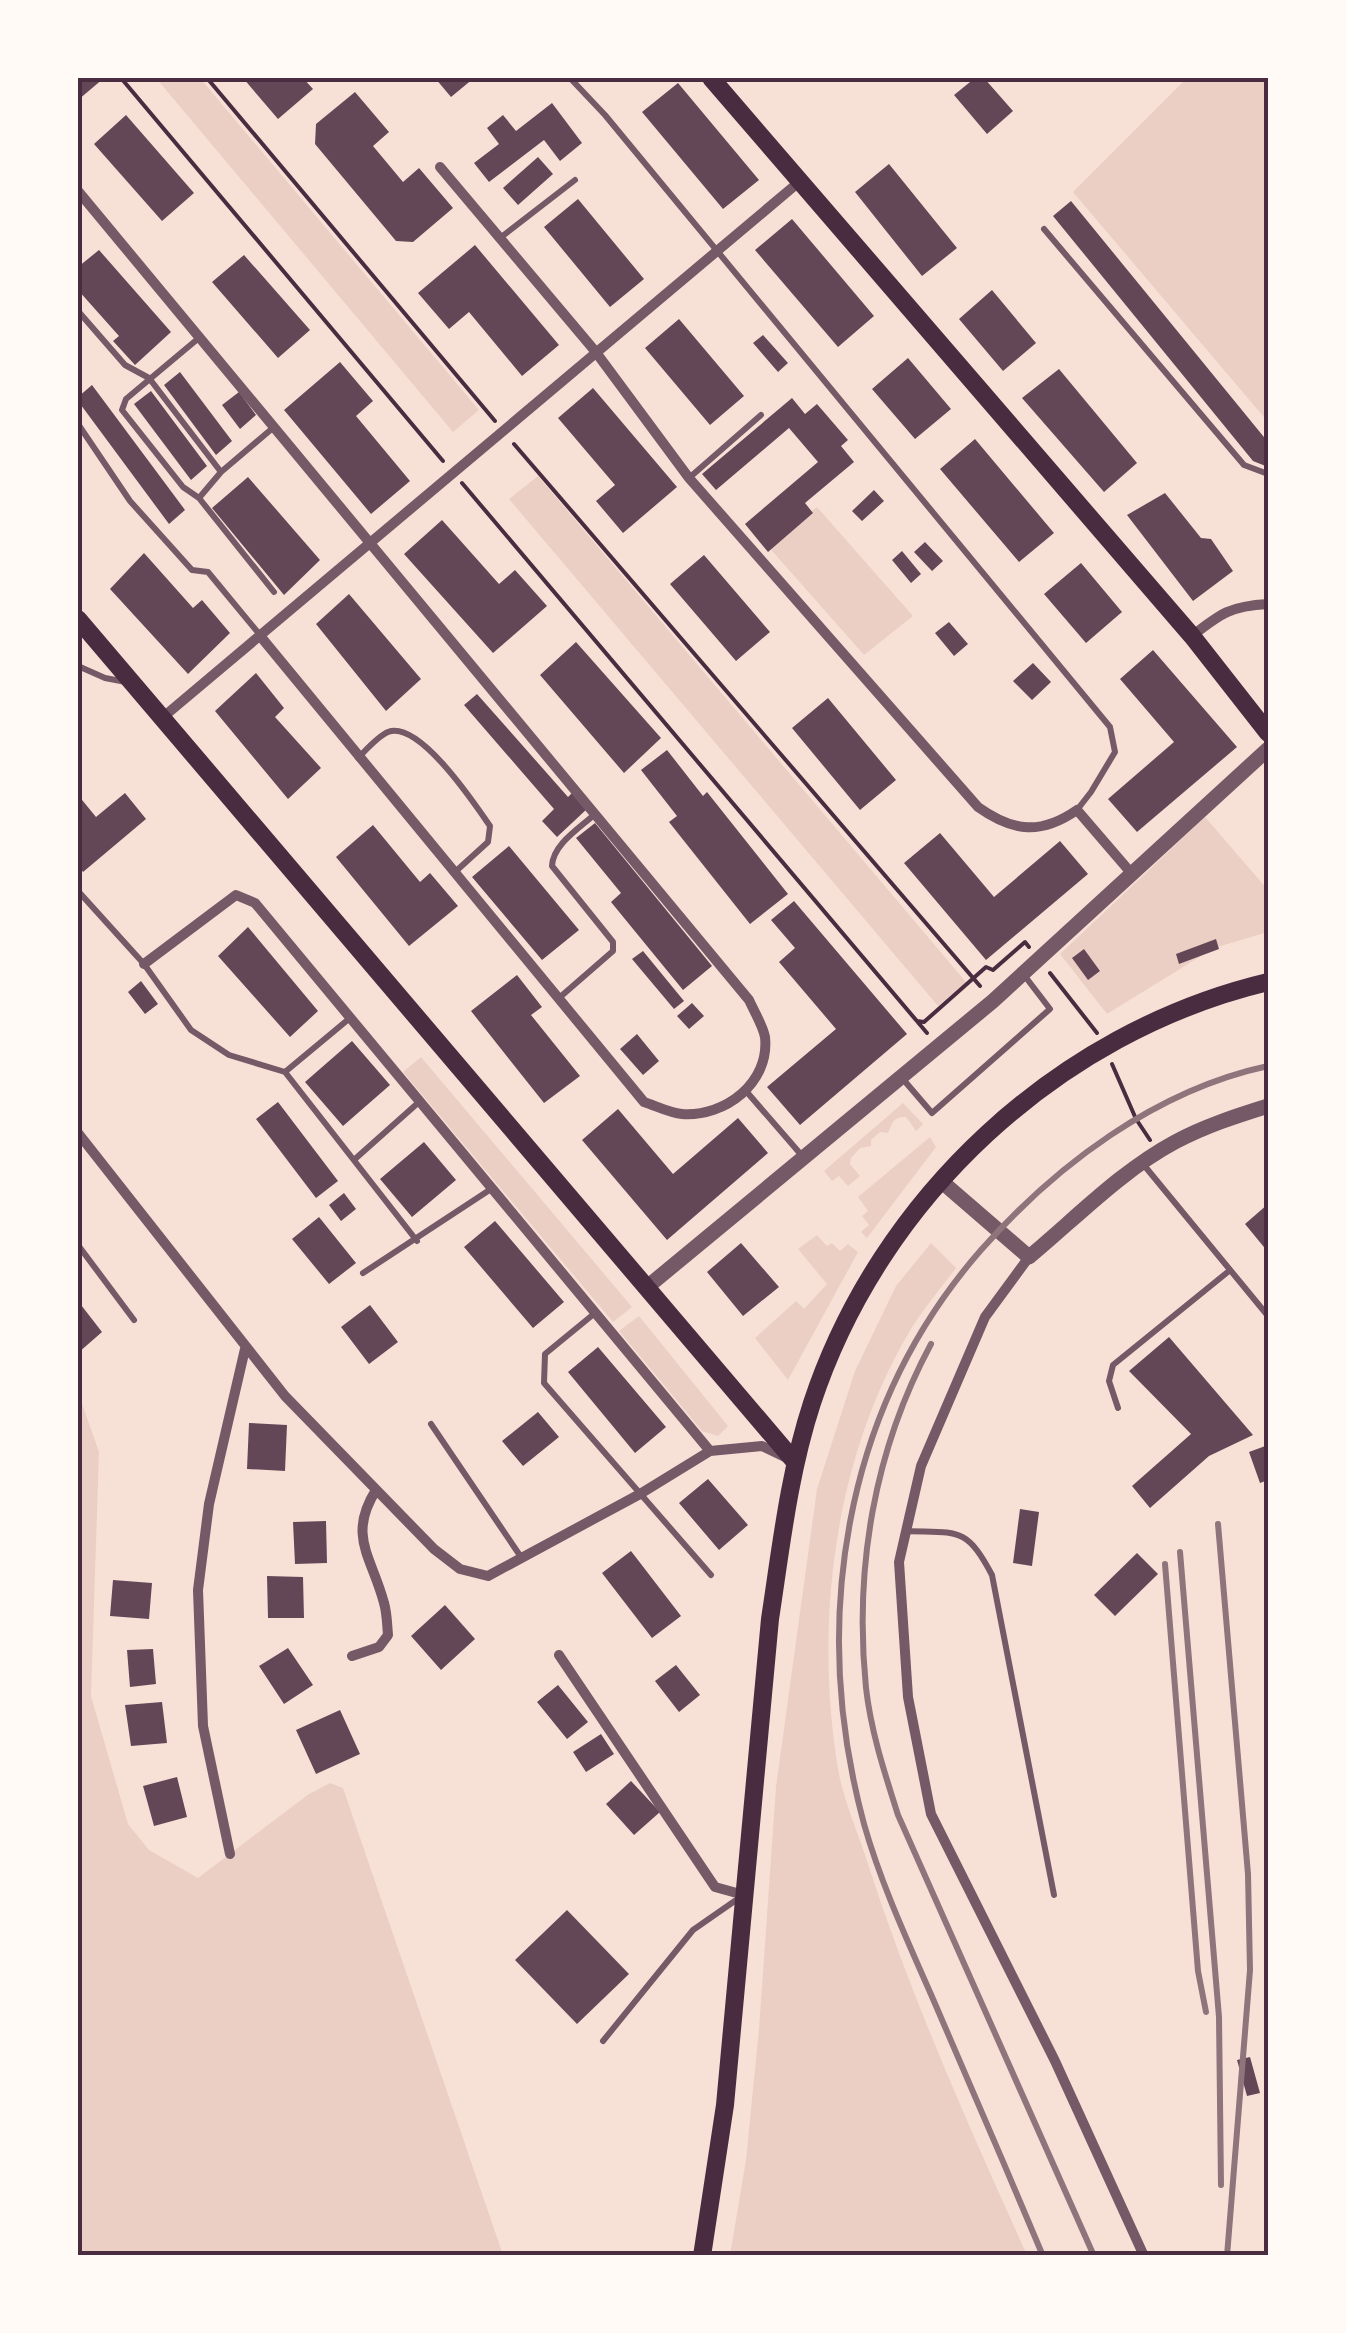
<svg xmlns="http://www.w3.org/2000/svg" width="1346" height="2333" font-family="'Fira Sans',sans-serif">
<rect width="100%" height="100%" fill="#f7e1d7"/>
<!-- green -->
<path fill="#ebcfc5" d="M156,78H200L479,410L453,432Z
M1187,78H1268V422L1073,192Z
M538,476L966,982L938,1006L509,499Z
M817,507L913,616L864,655L766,544Z
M1205,817L1268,890V932L1214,948L1107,1014L1060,954Z
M421,1057L632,1307L613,1322L403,1072Z
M903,1103L923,1124L916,1131L906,1117C893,1117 893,1122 888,1133L880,1132L871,1140V1146L860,1148L851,1158L850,1164L860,1176L848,1186L839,1176L832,1181L824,1171Z
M930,1137L936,1147L867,1238L861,1232L869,1225L862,1216L868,1211L858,1197Z
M817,1235L827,1246L832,1243L840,1251L848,1244L858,1252L788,1380L755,1338L796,1301L804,1309L827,1284L798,1249Z
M931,1243L956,1268C941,1288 924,1308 911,1329C834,1458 814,1622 838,1769C844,1803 860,1837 870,1870C913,2002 970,2129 1027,2255H730L746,2160L759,2029L776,1787L817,1489L855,1371L896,1286Z
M639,1316L728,1426L718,1436L702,1431L619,1331Z
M78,1392L99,1452L91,1696L128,1824L149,1850L198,1878L309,1794L330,1783L343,1788L503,2255H78Z"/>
<!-- building -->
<path fill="#644757" d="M78,78H104L78,100Z
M243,78H303L313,89L278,119Z
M435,78H474L451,97Z
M975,78H984L1013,111L987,134L954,95Z
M678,83L759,180L723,209L642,112Z
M355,92L389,132L373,146L403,182L419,168L453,208L413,242L396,241L315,144L316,124Z
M552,103L582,143L560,161L544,140L489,182L474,163L499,144L487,128L503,115L516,131Z
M126,115L194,193L162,221L94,144Z
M538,157L553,174L518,205L503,188Z
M889,164L957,248L922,276L855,192Z
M578,199L644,279L610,307L544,227Z
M1071,201L1268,442V467L1253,461L1053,216Z
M792,219L874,316L838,347L755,250Z
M475,245L559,345L522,376L469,312L449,329L418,293Z
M99,250L171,332L135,365L113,341L119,336L78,290V267Z
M244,255L310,330L278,358L212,282Z
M992,290L1036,343L1003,371L959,319Z
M679,319L744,396L710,425L645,348Z
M763,335L788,363L778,372L753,343Z
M908,358L951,409L915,439L872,389Z
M340,362L373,401L356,416L410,481L371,514L284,410Z
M1059,369L1137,463L1104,492L1022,398Z
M180,372L232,441L216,455L164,385Z
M92,385L185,510L169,524L78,401V397Z
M593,388L677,487L623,533L596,501L615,485L558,418Z
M151,391L207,466L191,480L134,404Z
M239,392L256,415L240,429L222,405Z
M792,398L805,414L817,404L848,440L841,446L854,462L805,503L813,513L768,552L745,524L818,462L789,428L716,490L702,474Z
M975,439L1054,533L1019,562L940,469Z
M248,477L320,560L284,595L212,508Z
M874,490L884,501L862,521L852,511Z
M1165,493L1201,538L1211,539L1233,571L1193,601L1127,515Z
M442,520L499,584L515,570L547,606L493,653L404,554Z
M925,542L943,561L932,571L914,552Z
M902,551L921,574L911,583L892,560Z
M144,553L193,608L202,600L230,633L188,674L110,589Z
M704,555L770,632L736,661L670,584Z
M1081,563L1122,612L1086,643L1044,594Z
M349,594L421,679L386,711L316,624Z
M949,622L968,644L954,656L935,633Z
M576,642L661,738L624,773L540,675Z
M1153,650L1237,747L1137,832L1108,799L1174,742L1120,679Z
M1033,663L1051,682L1032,700L1013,681Z
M256,673L284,708L275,717L321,768L288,799L215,711Z
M477,694L568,797L573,792L588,808L557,837L542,821L554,809L464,705Z
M828,698L896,780L860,810L792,728Z
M667,750L703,796L707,792L788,894L750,924L669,822L677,816L641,770Z
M125,793L146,819L83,872L78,865V795L96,817Z
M595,823L712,966L683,990L611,902L621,893L576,838Z
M373,825L420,882L430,873L458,906L409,946L336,857Z
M940,833L994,897L1060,841L1088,874L986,960L904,863Z
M509,846L579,930L542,960L472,877Z
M794,901L907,1034L800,1125L767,1087L836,1029L779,962L795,948L771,920Z
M248,927L318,1011L290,1037L218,956Z
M1216,939L1219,949L1179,964L1176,954Z
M1084,949L1100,971L1088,980L1072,958Z
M643,951L684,1001L674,1009L632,959Z
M517,975L542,1007L531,1015L580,1076L544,1103L471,1011Z
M141,981L158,1004L145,1014L128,992Z
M692,1003L704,1016L689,1029L677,1016Z
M637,1034L659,1061L643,1075L620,1049Z
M352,1041L390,1085L343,1126L305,1082Z
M278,1102L338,1181L316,1198L256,1119Z
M618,1109L673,1174L738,1118L768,1153L667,1240L582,1140Z
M424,1142L456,1180L412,1217L380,1179Z
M344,1193L356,1209L341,1221L329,1205Z
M1268,1204V1252L1245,1224Z
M319,1217L356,1263L329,1284L292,1239Z
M495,1221L564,1302L533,1328L464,1247Z
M741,1243L779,1287L743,1316L707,1272Z
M78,1301L102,1332L78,1353Z
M370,1305L398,1342L369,1364L341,1327Z
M1169,1337L1253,1435L1209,1456L1150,1508L1132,1486L1191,1434L1129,1371Z
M598,1347L666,1427L635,1453L568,1372Z
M538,1412L559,1437L523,1466L502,1441Z
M249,1423L287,1425L285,1471L247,1469Z
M1268,1445V1480L1260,1483L1249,1452Z
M708,1479L748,1525L719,1550L679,1503Z
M1020,1509L1039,1512L1032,1566L1013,1563Z
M326,1521L327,1563L295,1564L293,1522Z
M631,1551L681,1616L652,1638L602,1573Z
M1137,1553L1158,1574L1115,1616L1094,1595Z
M267,1576L303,1577L304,1618H268Z
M113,1580L152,1583L149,1619L110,1616Z
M445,1605L475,1639L441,1670L411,1636Z
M288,1648L313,1685L284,1704L259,1666Z
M153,1649L156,1684L130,1687L127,1650Z
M676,1665L700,1695L679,1712L655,1681Z
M558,1685L588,1722L567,1739L537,1702Z
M162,1702L167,1743L131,1746L125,1705Z
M340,1710L360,1754L316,1774L296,1730Z
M601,1734L614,1754L586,1772L573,1752Z
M177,1777L187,1817L154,1826L143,1786Z
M631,1781L660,1812L634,1835L606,1804Z
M567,1910L629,1974L577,2024L515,1960Z
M1250,2057L1260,2093L1247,2096L1237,2060Z"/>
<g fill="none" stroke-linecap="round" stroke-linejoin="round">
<!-- path -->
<path stroke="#4a2c40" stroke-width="4" d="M121,78L443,461
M207,78L495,421
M514,444L980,986
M462,483L927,1033
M1050,973L1097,1033
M917,1021L924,1022L986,967L993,970L1025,942L1029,947
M1112,1064L1136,1119L1150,1140"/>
<!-- service -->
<path stroke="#755966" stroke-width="6" d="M570,78L605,115L1110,727L1115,752L1091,792L1077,810
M1044,229L1244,465L1268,474
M500,238L575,180
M78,311L125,365L149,378L221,472
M200,337L126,399L122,410L183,487L199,498L274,592
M78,424L130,501L192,570L208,572L260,635
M689,478L761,415
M199,498L221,472L274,427
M78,666L105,678L126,682
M358,758C366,750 378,736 388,732C419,720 474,803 490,826L488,842L455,872
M78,891L144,964L191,1030L229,1055L285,1072L417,1241
M559,998L613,951V942L552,866C553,844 580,828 595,814
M285,1072L350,1018
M902,1078L932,1113L1050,1009L1024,975
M746,1091L804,1158
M355,1159L419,1102
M1143,1164L1268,1316
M78,1245L134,1320
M363,1273L491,1189
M595,1313L545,1354L544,1383L711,1575
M1118,1408L1109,1381L1113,1365L1229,1271
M431,1424L521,1557
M906,1531C958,1533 966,1526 992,1575L1054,1895
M603,2041L693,1930L739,1898"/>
<!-- minor -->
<path stroke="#755966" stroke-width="10" d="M440,167L595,351L689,478L978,807C1013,832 1041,835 1077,810L1132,874
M78,191L749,1000C754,1011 763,1026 765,1037C770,1083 725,1117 682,1114C670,1113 656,1106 644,1102L261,637
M1192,636C1221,613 1231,606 1268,604
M162,718L799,182
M144,964L236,895L255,903L710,1451
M78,1133L285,1396L434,1549L460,1569L488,1576L640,1494L710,1451L762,1446L785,1457
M1029,1257L985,1317L921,1466L899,1562L908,1697L931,1814L1055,2061L1144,2256
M559,1655L715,1887L744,1895
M352,1656L379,1647L388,1635C387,1624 387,1613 384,1603C372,1557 347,1536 376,1490
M230,1854L203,1726L198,1590L209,1504L245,1349"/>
<!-- tertiary -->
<path stroke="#755966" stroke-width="15" d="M941,1181L1029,1257C1076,1218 1121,1171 1175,1142C1205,1126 1236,1116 1268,1106
M646,1288L993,1001L1268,749"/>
<!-- secondary -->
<path stroke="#4a2c40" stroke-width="18" d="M711,78L1192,636L1268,733
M78,619L795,1462"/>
<!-- primary -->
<path stroke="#4a2c40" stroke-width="18" d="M702,2256L725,2105L770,1619C781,1547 789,1473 812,1403C880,1197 1058,1032 1268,982"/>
<!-- rail -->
<path stroke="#8f747c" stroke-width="6" d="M931,1344C874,1450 854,1569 866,1688C871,1732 885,1774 898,1815L1094,2256
M1218,1524L1248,1874L1250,1970L1227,2256
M1180,1552L1219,2017L1221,2185
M1165,1564L1198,1971L1206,2012
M1043,2256C1007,2170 970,2085 933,1999C908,1942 881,1884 864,1824C810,1624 842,1409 981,1250C1056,1165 1156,1090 1268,1066"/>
</g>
<!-- border -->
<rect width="1346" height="2333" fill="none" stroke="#fffaf5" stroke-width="160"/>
<rect x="80" y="80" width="1186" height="2173" fill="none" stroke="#4a2c40" stroke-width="4"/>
</svg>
